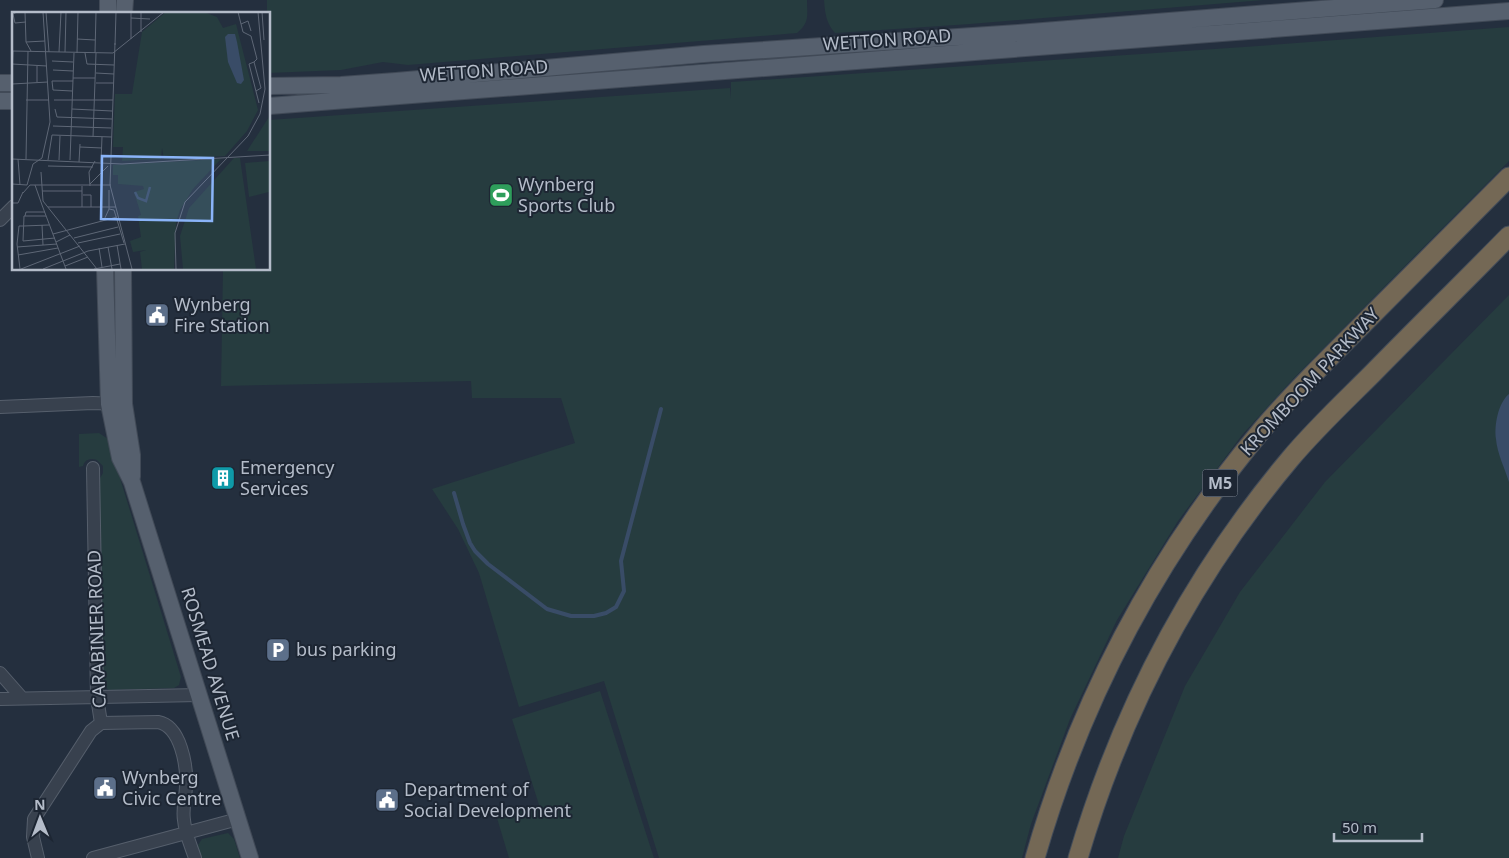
<svg xmlns="http://www.w3.org/2000/svg" width="1509" height="858" font-family="'Noto Sans',sans-serif">
<rect width="100%" height="100%" fill="#242f3e"/>
<!-- green -->
<path fill="#263c3f" d="M267,0H807C807,15 810,22 797,33L408,65L383,62L341,70L269,73V14H267Z
M824,0H1264L970,24L835,33C826,23 825,13 824,0Z
M1509,27V161L1293,379L1242,435L1178,521L1117,620L1070,719L1031,824L1022,858H659L604,681L519,707L479,573L458,529L432,489L575,443L561,398H472L471,381L221,386L223,269H269V120L730,88L731,99V82L1244,47Z
M1509,295V858H1118L1124,836L1185,686L1240,592L1325,482Z
M99,433L108,439L181,677L179,685L174,688L109,690L102,685L99,480L103,473V466L97,460C91,458 85,459 83,466L79,467V434Z
M600,691L654,858H509L497,818L539,805L512,719Z
M228,833L234,839L240,858H200L198,845L202,839Z"/>
<!-- water -->
<path fill="#394c67" d="M1509,394V482C1505,469 1497,453 1496,439C1494,426 1498,403 1509,394Z"/>
<g fill="none" stroke-linecap="round" stroke-linejoin="round">
<!-- stream -->
<path stroke="#394c67" stroke-width="4" d="M454,493L463,524L470,543L475,551L488,564L547,609L571,616H594L606,613L616,607L624,591L621,561L661,409"/>
<defs>
<path id="minor" d="M0,220L14,206
M0,407L93,403L117,404
M0,673L22,698
M0,699L199,695
M101,723L158,722C181,726 187,766 186,785C186,797 182,808 184,820C185,833 191,846 195,858
M38,858L33,837L34,819L91,731L101,723L97,697L93,468
M93,858L238,819"/>
<path id="major" d="M108,14V0
M124,14L125,0
M0,83H14
M269,86L341,85L396,81L704,54L1018,33L1435,0
M0,101H14
M269,106L1509,11
M105,269L109,404L120,458L132,482L250,858
M123,269L124,404L132,455V477"/>
<path id="highway" d="M1035,858C1080,701 1156,557 1261,431C1291,395 1326,361 1360,327C1410,277 1459,227 1509,177
M1078,858C1121,712 1192,576 1290,459C1315,429 1345,401 1373,373C1418,327 1464,282 1509,236"/>
</defs>
<!-- minor casing -->
<use href="#minor" stroke="#565f6c" stroke-width="14"/>
<!-- major casing -->
<use href="#major" stroke="#414a57" stroke-width="18"/>
<!-- highway casing -->
<use href="#highway" stroke="#434c59" stroke-width="21"/>
<!-- minor -->
<use href="#minor" stroke="#38414e" stroke-width="12"/>
<!-- major -->
<use href="#major" stroke="#56606e" stroke-width="16"/>
<!-- highway -->
<use href="#highway" stroke="#746855" stroke-width="19"/>
</g>
<!-- icons -->
<defs>
<symbol id="stadium-square" viewBox="-11 -11 22 22"><rect x="-9" y="-9" width="18" height="18" rx="4" fill="#2e9e5b" stroke="#1d2633"/><path d="M0-5a6.5 5 0 1 0 0 10a6.5 5 0 1 0 0-10ZM-3.5-1.8h7v3.6h-7Z" fill="#fff"/></symbol>
<symbol id="civic-square" viewBox="-11 -11 22 22"><rect x="-9" y="-9" width="18" height="18" rx="4" fill="#5c6f8a" stroke="#1d2633"/><path d="M-.6-6.5H3V-4.5H.6V-3L4-1V1h2V6H-6V1h2V-1L-.6-3ZM-1.2 2.5V6h2.4V2.5Z" fill="#fff"/></symbol>
<symbol id="building-square" viewBox="-11 -11 22 22"><rect x="-9" y="-9" width="18" height="18" rx="4" fill="#0f9aa8" stroke="#1d2633"/><path d="M-4-6H4V6H1V3H-1V6H-4ZM-2.5-4.3h1.7v1.8h-1.7ZM.8-4.3h1.7v1.8H.8ZM-2.5-1h1.7V.8h-1.7ZM.8-1h1.7V.8H.8Z" fill="#fff"/></symbol>
<symbol id="parking-square" viewBox="-11 -11 22 22"><rect x="-9" y="-9" width="18" height="18" rx="4" fill="#5c6f8a" stroke="#1d2633"/><path d="M-3.5-5.5H1a3.5 3.5 0 0 1 0 7H-1V5.5H-3.5ZM-1-3.4V-.6H.8a1.4 1.4 0 0 0 0-2.8Z" fill="#fff"/></symbol>
</defs>
<g fill-rule="evenodd">
<use href="#stadium-square" x="487" y="181" width="28" height="28"/>
<use href="#civic-square" x="143" y="301" width="28" height="28"/>
<use href="#building-square" x="209" y="464" width="28" height="28"/>
<use href="#parking-square" x="264" y="636" width="28" height="28"/>
<use href="#civic-square" x="91" y="774" width="28" height="28"/>
<use href="#civic-square" x="373" y="786" width="28" height="28"/>
</g>
<g text-anchor="middle" stroke-width="4" stroke-linejoin="round" paint-order="stroke">
<!-- shield labels -->
<rect fill="#1d2633" stroke="#878f9c" stroke-width="1" x="1202.5" y="469.5" width="35" height="27" rx="4"/>
<g font-size="16" font-weight="bold" fill="#b4bcc9">
<text x="1220" y="489">M5</text>
</g>
<!-- street labels -->
<g font-size="18" fill="#b4bcc9" stroke="#1d2633">
<text transform="translate(887 40) rotate(-4)" y="6">WETTON ROAD</text>
<text transform="translate(484 71) rotate(-4)" y="6">WETTON ROAD</text>
<text transform="translate(1310 382) rotate(-47)" y="6">KROMBOOM PARKWAY</text>
<text transform="translate(97 629) rotate(-92)" y="6">CARABINIER ROAD</text>
<text transform="translate(210 664) rotate(73)" y="6">ROSMEAD AVENUE</text>
</g>
<!-- poi labels -->
<g font-size="18" fill="#b4bcc9" stroke="#1d2633" text-anchor="start">
<text x="518" y="191">Wynberg<tspan x="518" dy="21">Sports Club</tspan></text>
<text x="174" y="311">Wynberg<tspan x="174" dy="21">Fire Station</tspan></text>
<text x="240" y="474">Emergency<tspan x="240" dy="21">Services</tspan></text>
<text x="296" y="656">bus parking</text>
<text x="122" y="784">Wynberg<tspan x="122" dy="21">Civic Centre</tspan></text>
<text x="404" y="796">Department of<tspan x="404" dy="21">Social Development</tspan></text>
</g>
</g>
<!-- overview -->
<g transform="translate(12 12)">
<rect width="258" height="258" fill="#242f3e"/>
<path d="M154,0H192L205,5L211,16L224,12L246,98L235,119L213,144L152,147L150,136L149,147L110,149L111,135H101L103,82H120L130,20ZM257,101V139H235L257,105ZM222,146H228L244,257H171L168,224L177,196ZM209,147L181,177L168,198L164,211L162,257H130L128,240L134,238L121,240L118,229L129,225L126,204L129,203L122,180L132,177L131,174L106,172V163H101V153ZM257,149V180L237,185L233,151Z" fill="#263c3f"/>
<path d="M216,22H223L225,30L232,68L229,72L225,71L216,50L213,25Z" fill="#394c67"/>
<path fill="none" stroke="#394c67" stroke-width="2.5" d="M123,180L126,186L134,189L138,175"/>
<path fill="none" stroke="#5e6776" stroke-width="1" d="M5,0L1,2L3,11L14,10M13,0L14,30L19,39M34,0L37,40M226,0L231,20L239,24L245,47L242,50M250,0L252,28M119,6L138,7M229,12L236,9L239,19M129,20V0M65,27L83,28M119,27V0M14,30L33,29M103,31L98,173L120,257M103,33L104,0M0,39L101,41L152,0M47,40L49,0M53,40L54,0M65,41L66,0M73,41L75,52L102,53M83,41L84,0M40,49L61,50M242,50L237,52L247,91M242,50L249,76L244,79M0,52L35,54M41,58L61,59M84,61L102,62M0,63L1,39M61,66H83M25,70V54M84,71H102M0,72L36,70M60,79L41,78L40,69H61M14,88H37M42,88H101M43,97L45,105L100,107M60,97L100,99M41,114L99,116M81,125L84,41M68,135L90,136M0,147L110,152L258,143M6,147L8,173M14,147L16,39M36,148L40,123L100,125M47,148L48,124M58,148L62,41M67,150L68,132M89,150L90,125M21,152L30,146L38,110L31,0M36,154L81,155M29,160L31,189L85,257M0,172L15,173M78,172L96,154M15,173L21,152M23,173L30,193M70,174V195M78,174L77,160L83,149M30,179H70M11,181L18,173H99M71,183H79V195M0,191H6L11,180M30,193L54,257M36,195H104M97,197L102,198L112,231M13,204L14,200H33M34,204H12L11,229L43,226M92,208L97,197V178M30,213L31,233M11,214L37,213M41,222L105,205M62,226L106,215M44,230L58,223M66,231L108,222M105,233L109,257M5,235L45,232M96,235L100,257M87,236L90,255M6,243L46,236M53,254L76,245M8,257L5,232L7,214H11M9,257L68,234M31,257L76,239L113,232M82,257L108,252M164,257L163,221L173,190L236,124L248,102L253,77L246,0"/>
<path fill="#8ab4f8" fill-opacity="0.15" stroke="#8ab4f8" stroke-width="2.5" d="M90,144L201,146L200,209L89,207Z"/>
<rect width="258" height="258" fill="none" stroke="#b4bcc9" stroke-width="2.5"/>
</g>
<!-- north arrow -->
<g transform="translate(40 818) rotate(359)" stroke="#1d2633" stroke-width="4" paint-order="stroke">
<path d="M0-4L9 19L0 12L-9 19Z" fill="#b4bcc9"/>
<text y="-8" font-size="14" font-weight="bold" text-anchor="middle" fill="#b4bcc9">N</text>
</g>
<!-- scale -->
<path d="M1334 833v8h88v-8" fill="none" stroke="#b4bcc9" stroke-width="2.5"/>
<text x="1342" y="833" font-size="15" fill="#b4bcc9" stroke="#1d2633" stroke-width="4" paint-order="stroke">50 m</text>
</svg>
